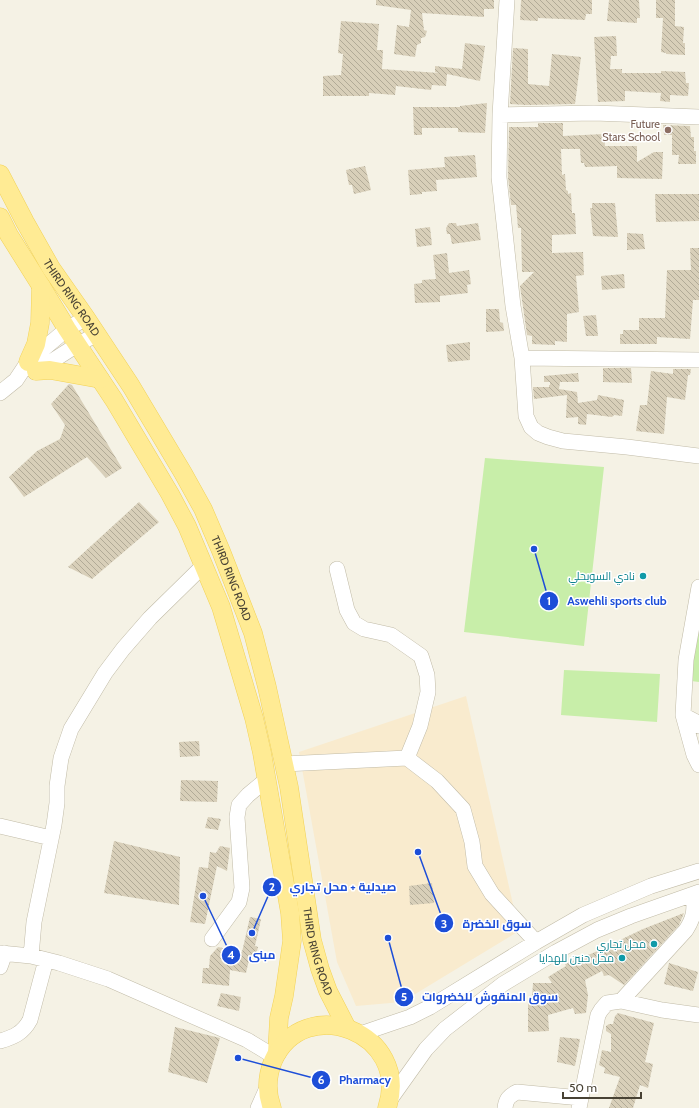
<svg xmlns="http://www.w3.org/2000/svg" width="699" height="1108" font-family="Cabin,Cairo,sans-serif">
<defs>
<pattern id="building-back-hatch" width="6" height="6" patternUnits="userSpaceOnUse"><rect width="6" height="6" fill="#d8cfb9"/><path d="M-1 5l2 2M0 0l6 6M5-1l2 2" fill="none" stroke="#b1aa97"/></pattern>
</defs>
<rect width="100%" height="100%" fill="#f5f2e5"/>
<!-- commercial -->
<path fill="#f9ebce" d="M466,696L519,931L402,1002L356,1006L337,962L299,752Z"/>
<!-- green -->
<path fill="#c8eea9" d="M485,458L604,467L584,646L464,632Z
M699,580V682L691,681Z
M564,670L660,674L657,722L561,715Z"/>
<!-- building -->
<path fill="url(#building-back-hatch)" d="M376,0H494V9H484V17L422,13L424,30L427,31L425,37L421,38V43L417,45L415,57L394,54L397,25L409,27L411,10L376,5Z
M521,0H592V14H586L585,20L538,18V21L520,20Z
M609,0H639L640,18H637V23L607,21Z
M656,0H675V26L684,27L683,43H685V55L666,54V53L661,52L663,18H656Z
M341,21L379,24L377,50H383L382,69L439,73L435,72V66L462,69L465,43L485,46L480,81L447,74L446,86L432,85L431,90L396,86L395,95L369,93V96H323V76L341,75L343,54L338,53Z
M616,36L617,56H611L610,69H622V73H661V71L685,72L686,83H689L688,96L670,95V102L660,101L661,93L625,91V101L598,102L594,37Z
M513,48L528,49V84L549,86L552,54L581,57L575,104L526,105L510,104Z
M487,103L485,133L458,132V128H422V135H414L413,107H460V106Z
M538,123H563V136L604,134L605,146H637V162L654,152H663L662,179L617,178V166L585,167L584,163H581L580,149H561L562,175L565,174L566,190L568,191V194L571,193L572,213H575L576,234L552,235V253L583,252L584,275L576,276L579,312L567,314V342L555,341V345L532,344V336L527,335L520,286L534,272H522L521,228H518L516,205H511L508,177L509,127H538Z
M663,125L690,126L691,137H694V151H696V164H678L679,155H672V135H664Z
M475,155L477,177L436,180L437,191L422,192V194L410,195L408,170L445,167L444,157Z
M365,166L371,190L354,194L352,185H349L346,170Z
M655,194H699V221L656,222Z
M592,203H615L618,237L593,236L590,208H592Z
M449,223H456L457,226L478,223L481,240L452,244L450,234H447L446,228Z
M430,227L432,245L417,247L415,229Z
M627,233L643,234L645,249L627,250Z
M690,248H699V300H693L690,339L657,337V344H620V334H623V330H639V318H665L667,270H691Z
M447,253L449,273L469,270L471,284L467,285L468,293L440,296V302L415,303L414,284L422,283V280L436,279L433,255Z
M624,274L625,288L602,290L601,276Z
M486,309H499L500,322L503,323L504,331L486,332Z
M596,315L598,336H586L583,316Z
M470,342V360L448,362L446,345Z
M603,368H631L632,383L603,382Z
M673,369H691L690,375H688L685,400L667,397L664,434L636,431L640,405H647L651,371L673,374Z
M578,373L579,382H560L559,389L577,392L578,403L597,400L598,395L624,400L622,416L614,415L612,417L587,414L586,425L578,424V417L566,418L567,395L534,399L533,387H549V385H550V382H544V376Z
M69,384L72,385L122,468L106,478L87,457L24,497L9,477L37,451L60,439L65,425L51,404Z
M139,502L159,522L92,579L68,567Z
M199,741L200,756L180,757L179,742Z
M181,780L218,781L217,802L180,801Z
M208,817L221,819L218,830L205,828Z
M114,841L180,857L179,905L104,893Z
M220,846L230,848L227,871L217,866L205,924L190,922L199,867L208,868L210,852L216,853Z
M432,883L434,903L410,905L409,886Z
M684,913L679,925L624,985L609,975L604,976L602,971L585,980L588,995L586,1013L575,1014L573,1008L548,1015L549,1031L528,1032V1000L532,998L533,983H552L548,977L566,966L565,964L593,953L643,929Z
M250,917L261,919L255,946L258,947L256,955L249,960L246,973L230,970L229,986L202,983L203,968H209L210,956L218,947L242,952Z
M669,963L698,972L693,991L664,984Z
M221,993L241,997L239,1011L217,1006Z
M618,1013L654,1023L645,1062L653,1064L648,1088L640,1085L633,1108H609L620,1077L604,1073L605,1068L599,1065L602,1050L611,1052V1034L606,1031V1026L609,1024H613L615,1016Z
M175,1027L220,1038L207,1083L168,1072Z
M560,1037L580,1039L575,1066L557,1062Z"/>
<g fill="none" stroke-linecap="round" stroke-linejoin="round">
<defs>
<path id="minor" d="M507,0L500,115L499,177L513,306L522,358L526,416L531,427L538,433L548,437L563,441L627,447L699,456
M500,115L594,113L699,117
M522,358L699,360
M35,372L77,345L97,334
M0,393L16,380L28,362L67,329L86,318
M337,569L347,610L354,623L364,629L391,635L421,656L427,675L428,692L420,726L407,758
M699,587L686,660L683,715L696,722L699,726
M683,715L694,755L699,765
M284,764L407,758L437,781L463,809L472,842L475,866L492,894L536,942
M0,826L51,838
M212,939L239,902L242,888L237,817L239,805L248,795L266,780
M0,953L31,956L59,963L108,979L247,1040L275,1057
M31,956L34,922L54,825L57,803V786L61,758L71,729L105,673L123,649L150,618L204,565
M0,967L5,953
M621,1001L686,930C695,916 694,910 694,894
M360,1034L410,1017L430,1007L536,942L583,915L651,886L699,871
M0,1041C14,1037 23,1033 30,1020L46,960
M389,1101L426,1049L445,1029L503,984L556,952L597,930L631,916L699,892
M258,1108L267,1088
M505,1108C506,1099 509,1096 517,1092L581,1098
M579,1108L598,1015L601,1010L607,1003L621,1001L662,1010L699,1015"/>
<g id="major">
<path id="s1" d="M0,174L25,222L51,268L86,318L131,386L183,473L203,509L221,551L253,633L267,687L289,787L312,940L320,969L328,991L347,1028"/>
<path d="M0,217L9,235L41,286L67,329L114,400L170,494L187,526L221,607L254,718L262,753L290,913L292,941L284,996L279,1018L277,1053"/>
<path d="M28,362L36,344L40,323L41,286"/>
<path d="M36,371L50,370L100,379"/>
<path d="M272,1108C266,1092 267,1076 273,1061C304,991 412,1033 387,1108"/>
</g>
</defs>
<!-- minor casing -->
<use href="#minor" stroke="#c1bba7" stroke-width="16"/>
<!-- major casing -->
<use href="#major" stroke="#f2d256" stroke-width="19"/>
<!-- minor -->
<use href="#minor" stroke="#fff" stroke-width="15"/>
<!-- major -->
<use href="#major" stroke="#ffeb94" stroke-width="18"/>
</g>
<!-- markers -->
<circle fill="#8d6e63" stroke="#fff" stroke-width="1.5" cx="668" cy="130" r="4"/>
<g fill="#0f9aa8" stroke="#fff" stroke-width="1.5">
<circle cx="643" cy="576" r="4"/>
<circle cx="654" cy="944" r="4"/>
<circle cx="622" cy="958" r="4"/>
</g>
<g text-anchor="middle" stroke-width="3" stroke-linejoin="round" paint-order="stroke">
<!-- education labels -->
<g font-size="11" fill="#785e54" stroke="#fff" text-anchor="end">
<text x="660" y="128">Future<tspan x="660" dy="13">Stars School</tspan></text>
</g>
<!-- street labels -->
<g font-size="11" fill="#484234" stroke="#fff">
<text dy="4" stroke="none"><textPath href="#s1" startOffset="143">THIRD RING ROAD</textPath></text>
<text dy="4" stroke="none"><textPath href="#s1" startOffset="467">THIRD RING ROAD</textPath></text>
<text dy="4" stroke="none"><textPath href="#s1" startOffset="851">THIRD RING ROAD</textPath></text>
</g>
<!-- culture labels -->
<g font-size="11" fill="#0d838f" stroke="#fff" text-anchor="end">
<text x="635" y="580">نادي السويحلي</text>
<text x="646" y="948">محل تجاري</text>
<text x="614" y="962">محل حنين للهدايا</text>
</g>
</g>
<!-- callouts -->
<path fill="none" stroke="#1d4ed8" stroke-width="1.5" d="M534 549L549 601M252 933L272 887M418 852L444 923M203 896L231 955M388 938L404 997M238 1058L321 1080"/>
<g fill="#1d4ed8" stroke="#fff" stroke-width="1.5">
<circle cx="534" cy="549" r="4"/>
<circle cx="252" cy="933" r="4"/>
<circle cx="418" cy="852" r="4"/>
<circle cx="203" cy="896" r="4"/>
<circle cx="388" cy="938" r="4"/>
<circle cx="238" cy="1058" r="4"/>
<circle cx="549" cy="601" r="10"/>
<circle cx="272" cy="887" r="10"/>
<circle cx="444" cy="923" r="10"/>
<circle cx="231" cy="955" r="10"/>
<circle cx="404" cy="997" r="10"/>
<circle cx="321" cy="1080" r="10"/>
</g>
<g font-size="12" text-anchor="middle" font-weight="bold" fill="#fff">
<text x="549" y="605">1</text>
<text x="272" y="891">2</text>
<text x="444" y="928">3</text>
<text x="231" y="959">4</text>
<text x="404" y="1001">5</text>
<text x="321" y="1084">6</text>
</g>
<g font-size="12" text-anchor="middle" font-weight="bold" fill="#1d4ed8" stroke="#fff" stroke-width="3" stroke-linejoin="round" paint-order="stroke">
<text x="617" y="605">Aswehli sports club</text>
<text x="343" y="891">صيدلية + محل تجاري</text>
<text x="497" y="928">سوق الخضرة</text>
<text x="262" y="959">مبنى</text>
<text x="490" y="1001">سوق المنقوش للخضروات</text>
<text x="365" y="1084">Pharmacy</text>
</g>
<!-- scale -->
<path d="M563 1092v6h78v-6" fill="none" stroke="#484234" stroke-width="2"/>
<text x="569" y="1092" font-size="12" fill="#484234" stroke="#ffffff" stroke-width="3" paint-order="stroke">50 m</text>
</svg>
